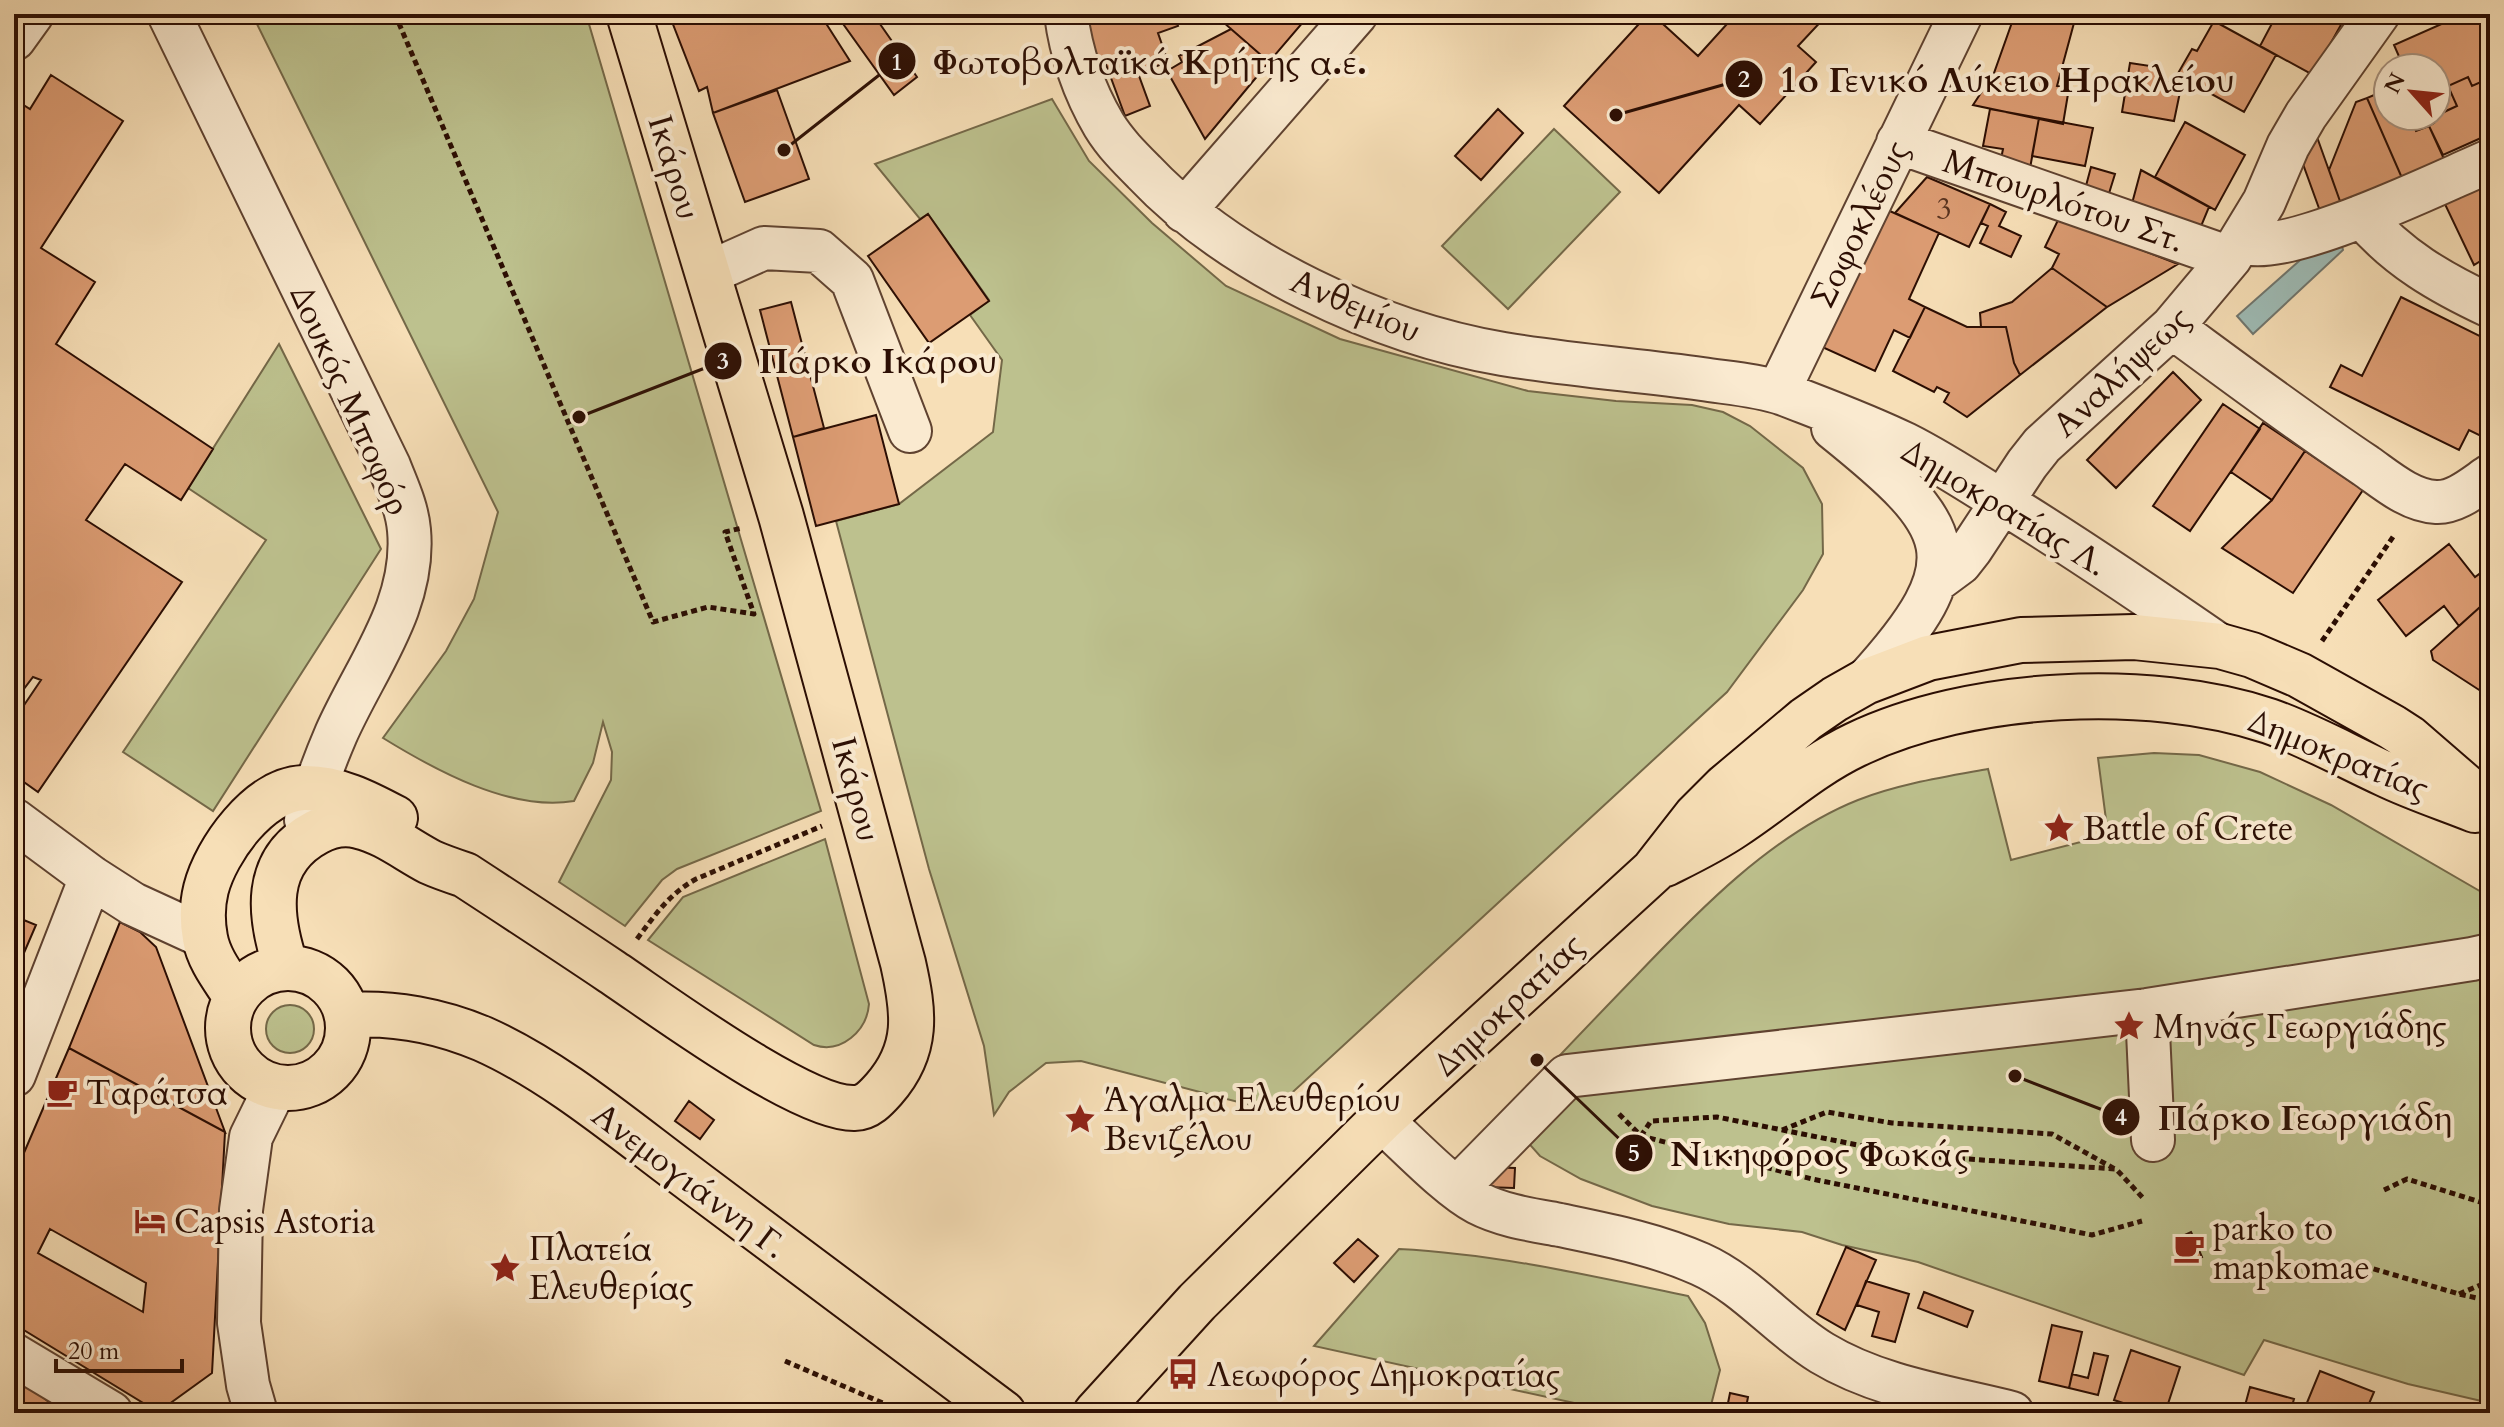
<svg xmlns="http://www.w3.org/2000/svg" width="2504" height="1427" font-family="Cardo,serif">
<rect width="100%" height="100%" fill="#f7dfb7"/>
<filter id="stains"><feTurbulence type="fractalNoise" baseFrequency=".0025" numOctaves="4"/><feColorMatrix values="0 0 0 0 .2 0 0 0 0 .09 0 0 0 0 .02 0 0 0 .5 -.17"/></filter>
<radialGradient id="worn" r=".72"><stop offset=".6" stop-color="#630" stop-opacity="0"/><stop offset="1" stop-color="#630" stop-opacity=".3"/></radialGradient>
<!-- green -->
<path fill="#bdc18e" stroke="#746848" stroke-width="2" d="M252,14H586L821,811L677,869L662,880L625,926L559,882L611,780L612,752L603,722L593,763L574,801C511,812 435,770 383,738L446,651L474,599L498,512Z
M1052,99L1089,161L1152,223L1226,286L1340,339L1528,391L1616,401L1692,405L1723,412L1750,426L1803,468L1822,504L1823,554L1803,590L1727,692L1282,1102L1265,1109L1081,1061L1046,1063L1009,1092L994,1115L984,1046L929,869L836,521L899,504L993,432L1002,360L970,315L989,300L928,214L920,219L875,164Z
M1554,129L1620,192L1508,309L1442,246Z
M279,344L381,549L213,811L123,752L266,540L188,488Z
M2154,753L2199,755L2260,772L2331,805L2490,897V1403L2408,1384L2264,1340L2244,1375L1918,1262L1842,1245L1802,1232L1729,1224L1652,1206L1581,1179L1540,1156L1523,1137L1525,1092C1562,1053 1598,1015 1635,977C1697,912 1772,834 1858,800C1899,784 1944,777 1988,769L2011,860L2108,835L2098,758Z
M825,839L869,1004C867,1031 841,1054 814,1045L648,940L683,897Z
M266 1029a24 24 0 1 1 48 0a24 24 0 1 1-48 0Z
M1399,1249C1497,1254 1592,1276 1688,1296L1705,1323L1720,1370L1709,1413H1620L1314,1346Z"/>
<!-- water -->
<path fill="#9ebbb5" stroke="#70766e" stroke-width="2" d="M2340,239L2343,250L2253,334L2237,316L2307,254Z"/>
<!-- building -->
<path fill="#dc9c73" stroke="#2c0e03" stroke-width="2" fill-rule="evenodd" d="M669,14H750L753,21L772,14H820L850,61L713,113L707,87L699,91Z
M836,14H873L917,77L894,95Z
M1079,14H1174L1178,26L1158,33L1168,62L1138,73L1150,106L1125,116L1104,59L1097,61Z
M1230,14H1310L1269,62L1223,22Z
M1648,14H1652L1698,56L1736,14H1828L1798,46L1816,62L1760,124L1739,105L1659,193L1564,106Z
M2015,14H2032L2074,23L2057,86L2069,88L2063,124L1973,105L1994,73Z
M2032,14H2075L2074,23Z
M2075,14H2182L2181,18L2126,17V23L2097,22V16Z
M2182,14H2268V21L2181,18Z
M2277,14H2347L2313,75L2260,46Z
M2464,14H2490V78L2472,86L2468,77L2448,86L2457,106L2436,116V68H2404L2394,45Z
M2214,21L2276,55L2244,112L2177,75L2192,49L2197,51Z
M1231,29L1269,62L1205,139L1167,71L1182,62L1179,56Z
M2130,63L2157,67L2156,80L2175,83L2174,91L2180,92L2174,121L2122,112Z
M51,75L123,121L41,248L95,282L56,344L213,449L181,500L125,464L86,520L182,582L38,792L14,775V720L41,680L33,677L14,702V99L30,109Z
M2468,77L2472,86L2490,78V134L2443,155L2429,126L2434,123L2432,117L2457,106L2448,86Z
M2388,89V116H2409L2416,131L2429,126L2444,159L2402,178L2367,98Z
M777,90L809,179L745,202L713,113Z
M2367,98L2402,178L2341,204L2329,170L2356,102Z
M1498,109L1523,133L1481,180L1455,156Z
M1990,109L2039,118L2029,174L1999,169L2003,149L1983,146Z
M2039,118L2093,128L2085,166L2032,156Z
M2185,122L2245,155L2215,210L2155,177Z
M2317,137L2341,204L2320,211L2299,153Z
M2091,167L2115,174L2106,203L2083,197Z
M2141,170L2209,207L2197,236L2130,211Z
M1927,177L1990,204L1969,247L1895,213Z
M2490,177V255L2474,265L2443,200Z
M1990,204L2006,212L1999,226L2021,236L2011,257L1980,243L1988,226L1981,223Z
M1883,208L1939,233L1909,299L1925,307L1910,338L1894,330L1875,371L1820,346Z
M928,214L989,301L929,343L868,256Z
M2059,218L2178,264L2107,307L2052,268L2059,254L2045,247Z
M2052,268L2107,307L2020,375L2014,363L2006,327H1981L1980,313L2012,302Z
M2401,297L2490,341V422L2483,437L2469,430L2459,450L2330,387L2341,365L2362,376Z
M791,302L824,428L793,437L760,310Z
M1925,307L1967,327H2006L2014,363L2020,375L1967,417L1944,402L1949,393L1937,387L1934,392L1893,371Z
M2173,372L2201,400L2116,488L2087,460Z
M2223,404L2260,429L2190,531L2153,506Z
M876,415L899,504L816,526L793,437Z
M2263,423L2305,451L2272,500L2231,472Z
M2305,451L2363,490L2293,593L2222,548L2272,500Z
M2449,544L2475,577L2490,566V598L2459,626L2444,606L2406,636L2378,600Z
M2489,599L2490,600V697L2433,660L2431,651Z
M14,916L36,925L14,976Z
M120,922L140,932L156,947L225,1132L69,1048Z
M69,1048L225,1132L212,1373L158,1412L14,1324V1176ZM50,1229L146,1283L143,1312L38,1253Z
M689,1101L714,1120L700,1139L675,1121Z
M1485,1167L1515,1168L1514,1188L1484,1187Z
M2191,1232L2202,1257L2188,1264L2176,1239Z
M1358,1239L1378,1256L1354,1282L1334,1263Z
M1846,1247L1876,1260L1845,1330L1817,1314Z
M1866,1281L1909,1294L1895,1342L1872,1336L1879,1312L1857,1305Z
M1924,1292L1973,1311L1967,1327L1918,1308Z
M2052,1325L2082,1332L2069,1388L2039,1381Z
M2131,1350L2180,1367L2165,1413H2153L2114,1400Z
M2094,1353L2108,1356L2098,1395L2069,1388L2072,1374L2088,1378Z
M2320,1371L2374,1392L2365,1413H2312L2304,1410Z
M25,1382L62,1413H14V1395Z
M2250,1387L2294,1399L2290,1413H2243Z
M1730,1393L1748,1397L1745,1413H1726Z"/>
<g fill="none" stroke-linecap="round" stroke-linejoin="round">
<defs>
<path id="minor" d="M169,14L389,466C397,487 407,507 409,530C416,606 365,668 336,734C324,762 313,791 306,820
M1066,14C1071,53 1084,91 1104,125C1115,143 1129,157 1144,172C1231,264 1379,333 1503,354C1569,365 1636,370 1702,379C1728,383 1759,385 1784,394C1825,410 1866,425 1905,444C1943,463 1977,486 2012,508C2083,552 2152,599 2220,646
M14,39L32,14
M1898,142L2230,258
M1184,211L1356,14
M2362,216C2397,258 2441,283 2490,306
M2242,242C2285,259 2442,181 2490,161
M708,273L764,248L819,251L852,280L910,431
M2172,327C2236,374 2300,422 2366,466C2386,480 2410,501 2436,502C2456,503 2475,486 2490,476
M1778,392L1961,14
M1833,428C1956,527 1978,558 1865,682
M1937,580L1960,563L1971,549L2027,464L2042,445L2172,327L2230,258L2264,202L2288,146L2306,115L2378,14
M14,820L91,877L133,904L205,937
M2147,1010L2153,1140
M14,1075L91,877
M1381,1120C1408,1144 1448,1187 1478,1203C1503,1216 1533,1220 1560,1225C1608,1235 1655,1244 1700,1264C1747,1285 1778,1326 1822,1353C1878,1387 1948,1397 2012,1413
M1457,1188L1567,1076L2147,1010L2472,959L2490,955
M14,1355L111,1413
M256,1413L248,1385L239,1323L241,1210L251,1137L275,1088"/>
<path id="major" d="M1665,864C1689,852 1712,841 1734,826C1774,800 1811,766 1855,745C1969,690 2149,681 2269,721C2309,735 2346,756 2385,774C2414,788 2445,798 2475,810
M286,967C269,916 262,861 317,832C330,825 344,822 359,826C385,832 407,850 430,862C441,867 453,871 465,875C514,907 563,939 612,972C660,1004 803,1110 855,1108C867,1108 876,1098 884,1089C919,1049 914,1012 903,963L781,516L629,14
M228 1028a60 60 0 1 1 120 0a60 60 0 1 1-120 0Z
M236,997C224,978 209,960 205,938C202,922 202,905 206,889C216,850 259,790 303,788C336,787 367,803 395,818
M347,1015C393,1012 441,1021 483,1039C557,1072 628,1133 693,1181C796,1258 899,1336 1003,1413
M1096,1413L1197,1302L1381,1120L1653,871L1696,816L1725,787L1806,719L1835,699L1865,682L1928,658L2021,640L2134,637L2220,646L2252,655L2299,675L2392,727L2409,738L2490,808"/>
</defs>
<!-- minor casing -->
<use href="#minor" stroke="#5f4230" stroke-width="46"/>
<!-- major casing -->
<use href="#major" stroke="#2c0e03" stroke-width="48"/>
<!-- path -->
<path stroke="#2c0e03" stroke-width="5" stroke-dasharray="6 4" stroke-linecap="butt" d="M395,14L653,622L708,607L754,614L725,532L742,528
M2322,641L2395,534
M637,939C655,915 669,894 696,879L822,826
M1619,1114L1641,1136L1812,1179L2092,1235L2142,1221
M1782,1130L1827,1112L1892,1123L2052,1134L2115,1169
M1641,1136L1651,1121L1717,1117L1908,1155L2116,1169L2143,1198
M2384,1190L2407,1179L2490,1205
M2364,1266L2459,1294L2490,1301
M2459,1294L2490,1281
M785,1361L899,1410"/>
<!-- minor -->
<use href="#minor" stroke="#faead0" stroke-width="42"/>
<!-- major -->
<use href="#major" stroke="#f7dfb7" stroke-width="44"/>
</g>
<!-- icons -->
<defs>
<symbol id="sight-bare" viewBox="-9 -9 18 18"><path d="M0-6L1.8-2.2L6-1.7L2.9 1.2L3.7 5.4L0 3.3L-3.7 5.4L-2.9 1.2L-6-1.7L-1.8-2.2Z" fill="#8f2418" stroke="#faead0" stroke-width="2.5" paint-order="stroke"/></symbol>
<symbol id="cafe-bare" viewBox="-9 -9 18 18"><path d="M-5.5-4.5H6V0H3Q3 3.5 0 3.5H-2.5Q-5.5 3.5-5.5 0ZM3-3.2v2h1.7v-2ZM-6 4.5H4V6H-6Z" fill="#8f2418" stroke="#faead0" stroke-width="2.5" paint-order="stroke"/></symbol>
<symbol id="hotel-bare" viewBox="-9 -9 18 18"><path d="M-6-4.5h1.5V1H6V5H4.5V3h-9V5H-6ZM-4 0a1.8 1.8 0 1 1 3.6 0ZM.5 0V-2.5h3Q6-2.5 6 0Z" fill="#8f2418" stroke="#faead0" stroke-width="2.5" paint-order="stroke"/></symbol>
<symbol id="bus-bare" viewBox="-9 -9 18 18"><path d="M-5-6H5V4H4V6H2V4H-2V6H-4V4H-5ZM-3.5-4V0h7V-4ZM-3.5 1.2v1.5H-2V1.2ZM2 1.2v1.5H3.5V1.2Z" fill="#8f2418" stroke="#faead0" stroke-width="2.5" paint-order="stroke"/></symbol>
</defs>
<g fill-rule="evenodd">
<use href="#sight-bare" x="2037" y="806" width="44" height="44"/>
<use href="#sight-bare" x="2107" y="1004" width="44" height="44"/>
<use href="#cafe-bare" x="40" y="1070" width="44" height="44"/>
<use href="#sight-bare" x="1058" y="1097" width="44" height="44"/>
<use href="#hotel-bare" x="128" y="1199" width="44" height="44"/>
<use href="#cafe-bare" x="2167" y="1226" width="44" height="44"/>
<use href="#sight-bare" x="483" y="1246" width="44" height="44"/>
<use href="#bus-bare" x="1161" y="1352" width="44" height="44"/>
</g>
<g text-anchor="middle" stroke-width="8" stroke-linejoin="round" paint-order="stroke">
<!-- number labels -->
<g font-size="30" fill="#58321f">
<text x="1944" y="219">3</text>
</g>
<!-- street labels -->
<g font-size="34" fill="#2c0e03" stroke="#faead0">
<text transform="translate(675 167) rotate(73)" y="12">Ικάρου</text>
<text transform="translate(2064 200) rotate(19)" y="12">Μπουρλότου Στ.</text>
<text transform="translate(1859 224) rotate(-64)" y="12">Σοφοκλέους</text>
<text transform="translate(1356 305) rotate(23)" y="12">Ανθεμίου</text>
<text transform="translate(2121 371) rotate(-43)" y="12">Αναλήψεως</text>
<text transform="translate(351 400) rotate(66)" y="12">Δουκός Μποφόρ</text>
<text transform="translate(2005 507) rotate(31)" y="12">Δημοκρατίας Λ.</text>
<text transform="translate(2339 754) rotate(22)" y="12">Δημοκρατίας</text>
<text transform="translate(857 789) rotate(75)" y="12">Ικάρου</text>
<text transform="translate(1508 1004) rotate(-43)" y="12">Δημοκρατίας</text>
<text transform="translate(690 1180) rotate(37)" y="12">Ανεμογιάννη Γ.</text>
</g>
<!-- poi labels -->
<g font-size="34" fill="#2c0e03" stroke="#faead0" text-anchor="start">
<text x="2083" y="840">Battle of Crete</text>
<text x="2153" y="1038">Μηνάς Γεωργιάδης</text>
<text x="86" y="1104">Ταράτσα</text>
<text x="1104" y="1111">Άγαλμα Ελευθερίου<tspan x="1104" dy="39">Βενιζέλου</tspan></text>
<text x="174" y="1233">Capsis Astoria</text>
<text x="2213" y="1240">parko to<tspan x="2213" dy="39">mapkomae</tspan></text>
<text x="529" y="1260">Πλατεία<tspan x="529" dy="39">Ελευθερίας</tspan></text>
<text x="1207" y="1386">Λεωφόρος Δημοκρατίας</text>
</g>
</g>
<!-- callouts -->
<path fill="none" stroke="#2c0e03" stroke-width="3" d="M784 150L897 61M1616 115L1744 79M579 417L723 361M2015 1076L2121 1117M1537 1060L1634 1153"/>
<g fill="#2c0e03" stroke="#faead0" stroke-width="3">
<circle cx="784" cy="150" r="8"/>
<circle cx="1616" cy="115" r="8"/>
<circle cx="579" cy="417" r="8"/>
<circle cx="2015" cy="1076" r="8"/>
<circle cx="1537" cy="1060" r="8"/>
<circle cx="897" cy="61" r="20"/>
<circle cx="1744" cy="79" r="20"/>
<circle cx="723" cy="361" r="20"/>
<circle cx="2121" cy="1117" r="20"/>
<circle cx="1634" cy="1153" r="20"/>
</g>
<g font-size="24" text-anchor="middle" font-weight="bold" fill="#fff">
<text x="897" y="70">1</text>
<text x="1744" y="87">2</text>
<text x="723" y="369">3</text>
<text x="2121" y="1125">4</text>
<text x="1634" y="1161">5</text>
</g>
<g font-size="36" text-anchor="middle" font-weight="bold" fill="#2c0e03" stroke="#faead0" stroke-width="8" stroke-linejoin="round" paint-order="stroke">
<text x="1150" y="74">Φωτοβολταϊκά Κρήτης α.ε.</text>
<text x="2007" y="92">1ο Γενικό Λύκειο Ηρακλείου</text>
<text x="878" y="373">Πάρκο Ικάρου</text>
<text x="2305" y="1130">Πάρκο Γεωργιάδη</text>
<text x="1820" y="1166">Νικηφόρος Φωκάς</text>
</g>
<!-- margin -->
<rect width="2504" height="1427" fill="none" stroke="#f7dfb7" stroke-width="48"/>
<rect x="16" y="16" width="2472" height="1395" fill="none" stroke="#2c0e03" stroke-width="4"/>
<rect x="24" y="24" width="2456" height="1379" fill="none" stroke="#2c0e03" stroke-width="2"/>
<!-- north arrow -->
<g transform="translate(2412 92) rotate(297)"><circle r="38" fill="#faead0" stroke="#a8927e" stroke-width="2"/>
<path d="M0-6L14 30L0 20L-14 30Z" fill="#8f2418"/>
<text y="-12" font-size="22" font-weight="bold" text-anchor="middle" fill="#2c0e03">N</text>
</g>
<!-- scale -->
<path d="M56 1359v12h126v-12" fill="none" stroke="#2c0e03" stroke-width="4"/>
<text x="68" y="1359" font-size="24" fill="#2c0e03" stroke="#faead0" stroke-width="6" paint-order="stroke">20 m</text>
<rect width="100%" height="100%" filter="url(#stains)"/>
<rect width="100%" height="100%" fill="url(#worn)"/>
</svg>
